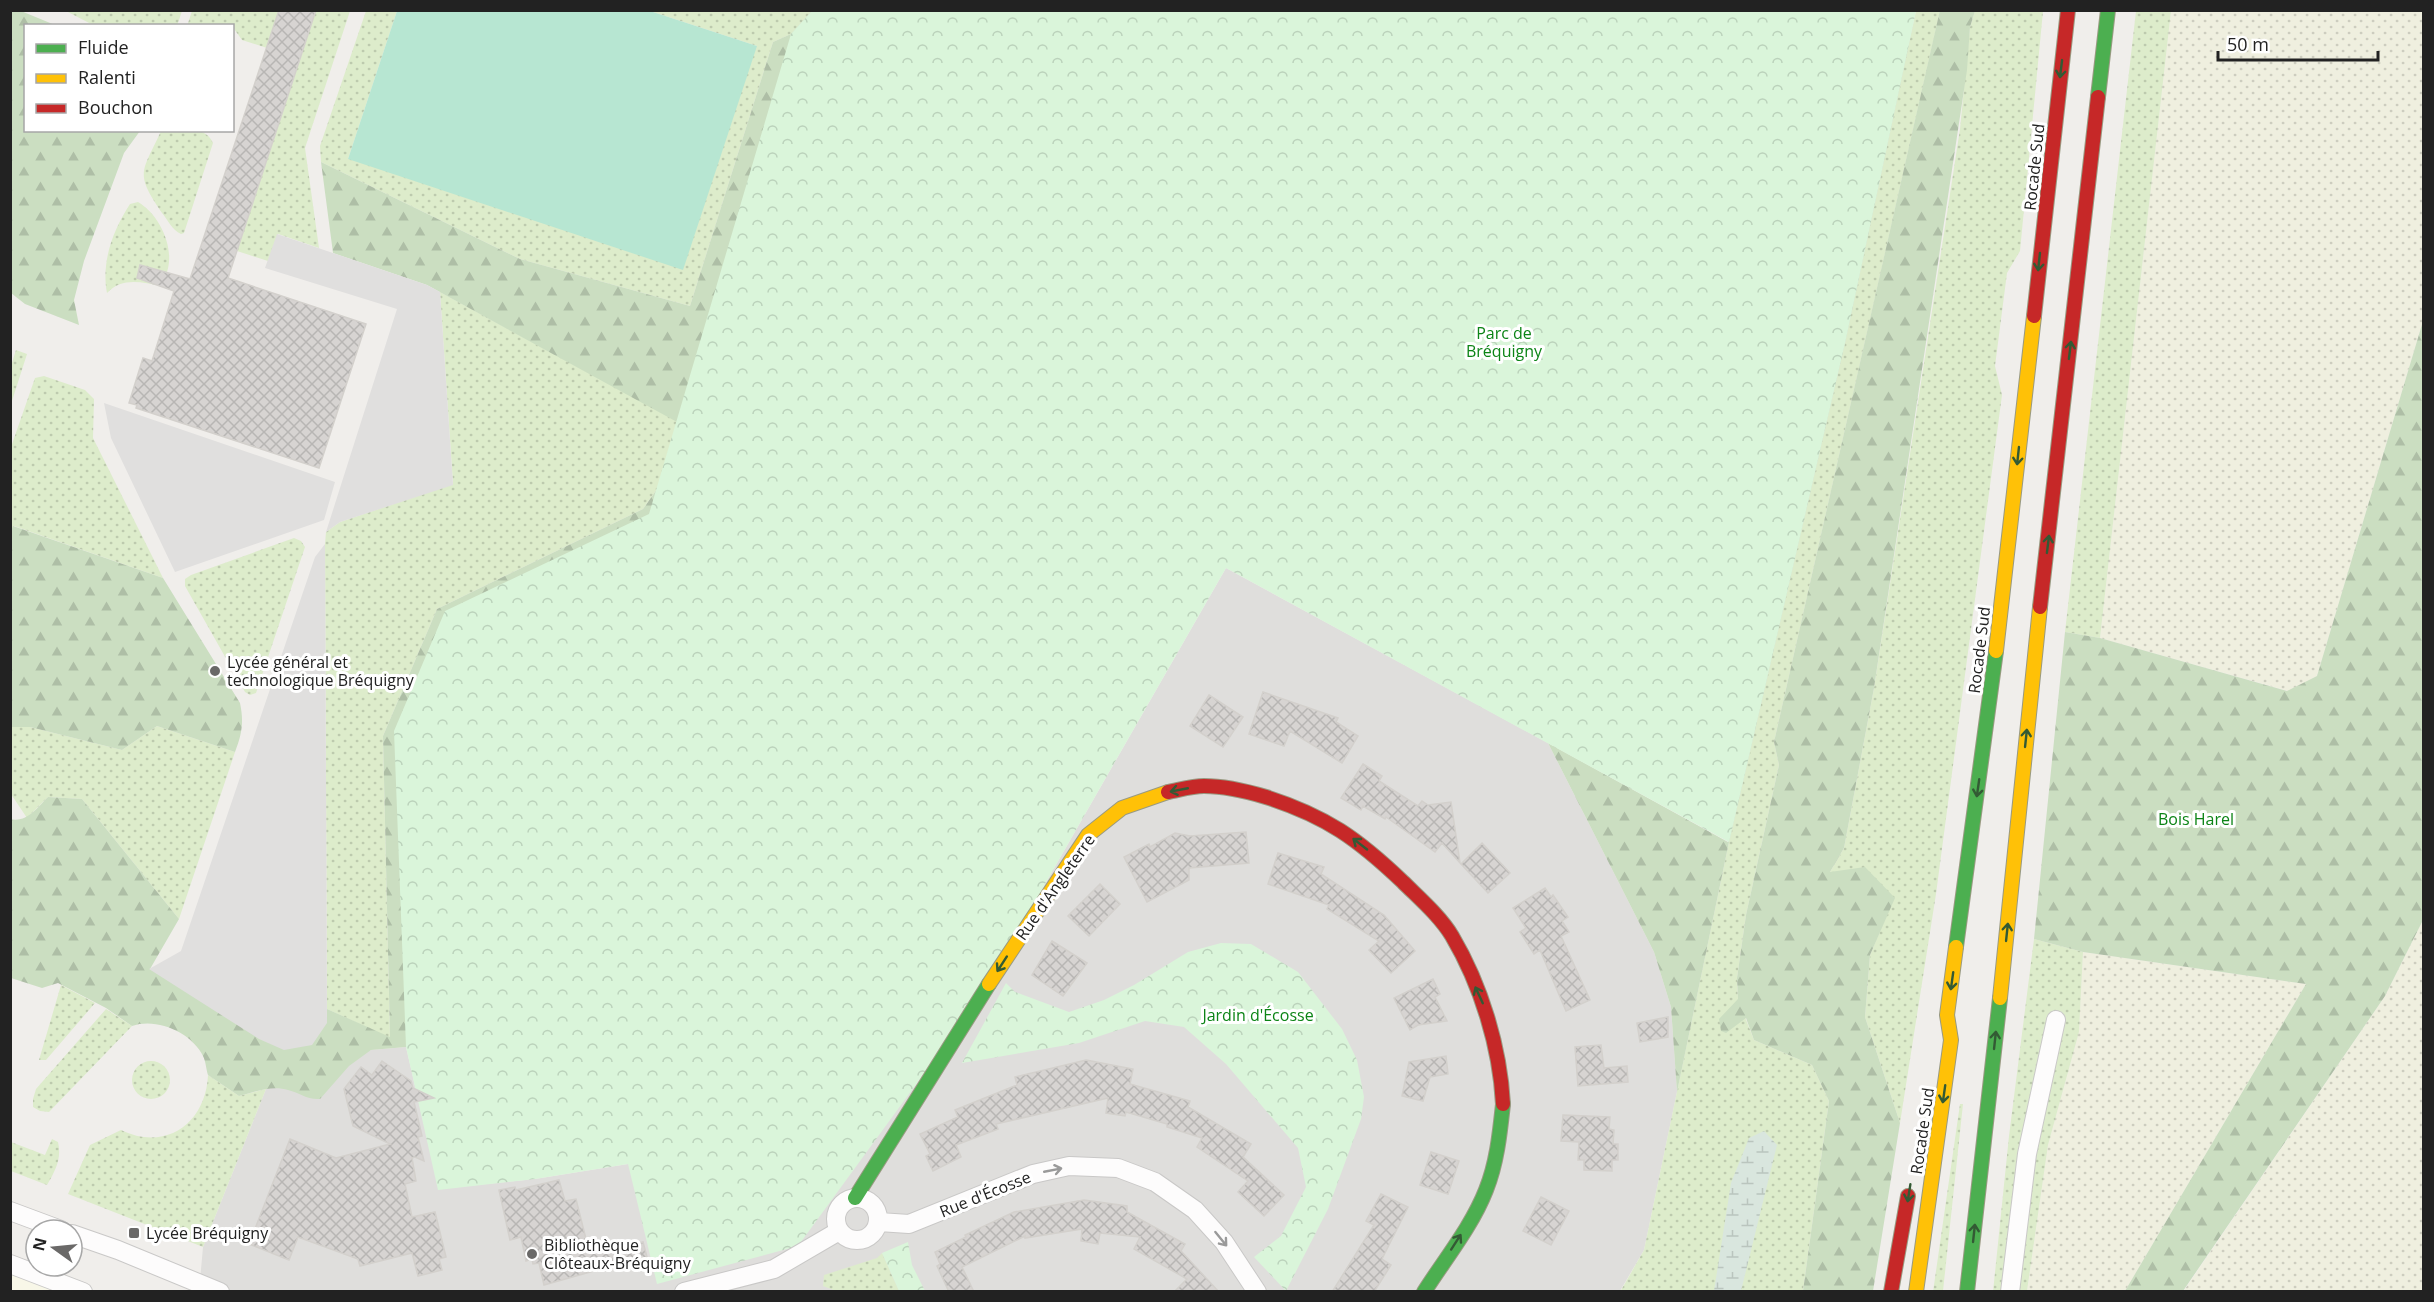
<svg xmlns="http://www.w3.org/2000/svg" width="2434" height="1302" font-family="'Open Sans',sans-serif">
<defs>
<pattern id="farmland-dots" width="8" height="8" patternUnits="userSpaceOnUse" patternTransform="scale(1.5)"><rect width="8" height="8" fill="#efefdf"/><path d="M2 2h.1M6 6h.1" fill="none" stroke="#cdcdbf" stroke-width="1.8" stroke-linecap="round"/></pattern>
<pattern id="grass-dots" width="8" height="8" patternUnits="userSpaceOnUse" patternTransform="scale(1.5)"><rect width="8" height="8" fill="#ddeccb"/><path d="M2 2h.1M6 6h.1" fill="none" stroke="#bdcaae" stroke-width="1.8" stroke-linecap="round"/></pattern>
<pattern id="forest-firs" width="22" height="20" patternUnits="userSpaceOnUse" patternTransform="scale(1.5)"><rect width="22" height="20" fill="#cbdec1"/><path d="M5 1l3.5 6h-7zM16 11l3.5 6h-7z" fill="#aebea6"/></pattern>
<pattern id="wetland-marsh" width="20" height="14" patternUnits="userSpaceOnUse" patternTransform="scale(1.5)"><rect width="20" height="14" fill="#d9e6de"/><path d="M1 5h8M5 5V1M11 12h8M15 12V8" fill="none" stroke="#bac5be"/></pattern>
<pattern id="park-crowns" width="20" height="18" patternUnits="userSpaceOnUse" patternTransform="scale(1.5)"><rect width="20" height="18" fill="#daf5da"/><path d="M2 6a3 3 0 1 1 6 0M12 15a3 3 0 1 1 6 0" fill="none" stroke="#bbd2bb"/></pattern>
<pattern id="building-cross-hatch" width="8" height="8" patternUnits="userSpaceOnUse" patternTransform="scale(1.5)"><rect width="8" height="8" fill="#d7d4d2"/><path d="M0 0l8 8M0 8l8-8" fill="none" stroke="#b8b6b4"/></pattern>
</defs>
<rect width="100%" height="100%" fill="#f0eeeb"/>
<!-- residential -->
<path fill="#dfdedc" d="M1226,568L1548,743L1654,952L1671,1007L1677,1092L1644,1250L1620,1291L199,1292L203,1247L266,1089L371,1050L406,1047L439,1189L535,1179L628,1164L982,994Z"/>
<!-- education -->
<path fill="#f8f7e8" d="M11,1274L57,1291H11Z"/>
<!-- farmland -->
<path fill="url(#farmland-dots)" d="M2171,11H2423V321L2317,676L2288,691L2100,638Z
M2423,920V1291L2183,1292L2385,996Z
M2083,952L2306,984L2125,1291L2027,1292L2048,1145L2079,1032Z"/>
<!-- grass -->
<path fill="url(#grass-dots)" d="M66,11H182L177,26L93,25Z
M192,11H279L267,48L242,40L232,26H187Z
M316,11H350L305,148L319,248L278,234L268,261L237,251Z
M366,11H397L348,159L757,46L650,11H812L791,34L773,42L690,306L520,259L321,162L320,146Z
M1916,11H1940L1774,742L1779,765L1746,915L1737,978L1738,999L1754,1040L1812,1065L1829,1101L1803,1291L1620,1292L1644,1250L1729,842L1845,343Z
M1975,11H2043L2020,251L2007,273L1995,366L2002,395L1936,894L1900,1123L1865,1017L1870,955L1894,898L1830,872L1844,848L1874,688L1960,129L1970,27Z
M2136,11H2171L2100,638L2065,632Z
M161,131C178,130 205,124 213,143L184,233L181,234C172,230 168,220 162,213C134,172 142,173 161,131Z
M138,202C160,215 175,248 167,272H165L161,286C141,282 122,277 107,293C101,262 113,230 130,204Z
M440,292L677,421L674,465L643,509L437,609L383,736L390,1038L327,1009L325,544L326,532L340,522L453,484Z
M16,350L27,354L11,404V366Z
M44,376L85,390L94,399L93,438L163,578L14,526L11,534V447L35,378Z
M294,538L301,541L305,547L256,693L250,695L245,692L185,586V579L191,575Z
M157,726L235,752L179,919L82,799L48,797L27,818L11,794L10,727H30L122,750Z
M2034,939L2083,952L2079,1032L2048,1145L2027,1291L1993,1292L2009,1136Z
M61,985L95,1003L46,1060H39Z
M106,1009L132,1026L49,1112L40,1111L33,1107V1099L36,1089Z
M132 1080a19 19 0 1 1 38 0a19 19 0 1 1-38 0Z
M208,1075L239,1096L266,1089L203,1247L68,1194L90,1145L121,1130C166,1152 206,1123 208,1075Z
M1960,1104H1963L1943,1291L1933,1292Z
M52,1139L58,1142C62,1159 55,1171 47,1185L11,1171V1142L45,1155Z
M882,1253L899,1291H836L823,1286L824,1275L877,1258Z"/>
<!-- forest -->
<path fill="url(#forest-firs)" d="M1940,10L1975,11L1970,27L1967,70L1874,688L1844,848L1830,872L1865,867L1895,898L1870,955L1865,1017L1900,1123L1873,1291H1803L1829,1101L1812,1065L1754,1040L1746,1018L1726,1033L1721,1031L1719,1019L1738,999L1737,978L1746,915L1779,765L1774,742Z
M21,11L55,25L26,26V130L140,131L124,153L84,261L74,300L79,325L25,304L11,293L10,11Z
M812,11L1224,557L406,1047L371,1050L349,1066L320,1099C307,1100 300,1093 288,1090C272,1085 254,1092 239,1096L208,1075C206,1069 206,1062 203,1056C192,1033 157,1017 132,1026L106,1008L58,983L42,988L11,978L10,819C27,823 37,808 48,797L82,799L179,919L150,969L327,1023V1009L390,1037L383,736L437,609L643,509L674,465L677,422L427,285L333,253L321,162L520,259L690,306L773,42L791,34Z
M1916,11L1845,343L1729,842L1677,1092L1671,1007L1654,952L1548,743L1728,842Z
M2423,321V920L2385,996L2183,1291H2125L2306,984L2083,952L2034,939L2065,632L2100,638L2287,691L2317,676Z
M13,526L163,578L240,703C244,722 242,734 235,752L157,726L122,750L30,727H11L10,534Z"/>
<!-- wetland -->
<path fill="url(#wetland-marsh)" d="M1764,1131L1777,1145L1741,1291H1714L1731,1183L1749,1138Z"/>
<!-- park -->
<path fill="url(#park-crowns)" d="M812,11H1916L1845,343L1729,842L1226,568L982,994L798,1246L657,1284L628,1164L535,1179L438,1190L406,1047L394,731L445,611L649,514L791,34Z
M1221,943L1251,944L1298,972L1342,1029L1357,1060L1364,1097L1361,1119L1328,1209L1286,1291L1254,1257L1281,1236L1306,1187L1298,1148L1226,1064L1184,1027L1145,1021L1079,1043L962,1063L1006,983L1015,992L1069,1012L1104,1000L1134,985L1188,952Z
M908,1242L912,1265L925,1291H899L882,1253Z"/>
<!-- pitch -->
<path fill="#b7e6d2" d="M397,11H650L757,46L683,270L348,159Z"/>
<!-- parking -->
<path fill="#e0dfde" d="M277,234L427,285L440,292L453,485L340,522L326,532L397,309L265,268Z
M104,403L335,482L324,520L175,572L111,438Z
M325,544L327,1023L312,1045L284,1050L259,1039L149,969L181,951L315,557Z"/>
<!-- building -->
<path fill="url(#building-cross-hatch)" stroke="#d3d0cc" stroke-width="1.5" d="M279,10H316L228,278L366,324L319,468L136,408L137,405L129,403L143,358L152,361L174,291L137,278L140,265L190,279Z
M1263,692L1338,718L1336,722L1358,736L1342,763L1290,731L1284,746L1249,734Z
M1209,695L1243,717L1223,747L1190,726Z
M1363,764L1382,776L1379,781L1418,806L1422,801L1428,805L1451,802L1460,863L1442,843L1435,852L1386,817L1385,819L1363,806L1361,810L1341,798Z
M1246,832L1249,863L1189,868V880L1147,902L1124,857L1149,844L1150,847L1175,833L1190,836Z
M1482,843L1510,873L1488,893L1461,864Z
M1278,853L1324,867L1321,874L1384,915L1415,951L1391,973L1369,950L1379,941L1327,909L1329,905L1268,884Z
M1100,884L1120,904L1089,936L1068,916Z
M1545,888L1551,897L1553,895L1568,917L1562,921L1569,932L1561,936L1590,1000L1566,1011L1540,950L1534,954L1520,932L1526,928L1513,908Z
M1052,941L1087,963L1063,996L1032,975Z
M1433,979L1440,994L1435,997L1447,1021L1418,1025L1410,1030L1394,998Z
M1668,1017V1037L1640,1042L1637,1023Z
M1601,1045L1604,1068L1627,1066L1628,1082L1578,1086L1575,1047Z
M1446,1056L1448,1074L1430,1077L1423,1101L1402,1096L1409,1062Z
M1086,1060L1133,1069L1130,1084L1190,1101L1188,1107L1251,1144L1243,1157L1284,1195L1264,1216L1238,1192L1248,1181L1197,1147L1202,1138L1167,1127V1124L1126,1112L1125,1116L1106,1113L1108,1098L996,1124L998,1129L956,1145L961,1157L933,1171L926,1156L930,1154L920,1134L958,1117L955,1110L1017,1085L1015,1077Z
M382,1061L411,1081L413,1088L434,1098L414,1102L422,1136L418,1137L424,1161L415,1157L412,1158L416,1181L405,1184L412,1217L435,1212L446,1257L439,1259L442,1270L418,1276L412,1253L360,1266L358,1259L298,1237L289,1260L249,1244L290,1139L336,1158L390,1144L353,1126L344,1089L361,1067L372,1075Z
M1563,1115L1610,1117L1609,1129L1614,1130L1613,1144H1618V1160H1612V1171L1584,1170V1160H1578L1579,1142L1561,1141Z
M1431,1152L1459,1161L1448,1194L1420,1185Z
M559,1180L565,1201L576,1199L588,1247L610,1242L612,1250L643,1242L647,1257L641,1259L642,1262L616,1269L615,1265L544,1285L539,1263L533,1264L532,1259L526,1261L521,1237L510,1240L499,1190L515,1187L516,1190Z
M1381,1194L1408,1207L1382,1259L1391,1265L1374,1292H1332L1374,1225L1366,1221Z
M1541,1197L1569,1211L1551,1245L1523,1231Z
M1084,1200L1127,1206V1212L1185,1244L1181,1251L1219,1292H1174L1187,1279L1134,1249L1140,1237L1100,1233L1098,1244L1081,1241L1082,1229L1025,1238V1236L962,1267L974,1292H949L937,1266L940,1264L935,1252L966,1237L965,1235L1014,1212Z"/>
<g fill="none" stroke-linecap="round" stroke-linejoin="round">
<defs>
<path id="street" d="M836 1219a21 21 0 1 1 42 0a21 21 0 1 1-42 0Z
M10,1211L61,1230
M879,1222L909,1224L1033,1174L1069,1166L1118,1168L1155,1182L1195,1210L1224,1242L1257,1292
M72,1234L118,1250L220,1292
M10,1264L83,1292
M684,1292L774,1269L839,1231
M2010,1292L2027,1154L2056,1020"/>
<path id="fast" d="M2098,97L2108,10
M1956,947L1996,651
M855,1198L989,984
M1424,1292C1445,1259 1472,1226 1486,1190C1497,1163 1500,1132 1503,1104
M1967,1292L2000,998"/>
<path id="slow" d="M1996,651L2034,316
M989,984L1088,835L1122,808L1168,792
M2000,998L2040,607
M1916,1292L1951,1040L1947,1015L1956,947"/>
<path id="jam" d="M2034,316L2068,10
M2040,607L2098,97
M1168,792C1179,790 1192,786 1204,786C1225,786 1246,791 1266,797C1326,816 1358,839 1403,882C1419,898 1440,916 1452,936C1481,985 1500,1047 1503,1104
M1891,1292L1908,1196"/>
</defs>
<!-- street casing -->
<use href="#street" stroke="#c9c8c7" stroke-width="20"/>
<!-- fast casing -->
<use href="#fast" stroke="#999a82" stroke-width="16"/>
<!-- slow casing -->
<use href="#slow" stroke="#999a82" stroke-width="16"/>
<!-- jam casing -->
<use href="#jam" stroke="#999a82" stroke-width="16"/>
<!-- street -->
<use href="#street" stroke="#fdfcfc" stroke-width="18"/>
<!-- fast -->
<use href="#fast" stroke="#4caf50" stroke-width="14"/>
<!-- slow -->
<use href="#slow" stroke="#ffc107" stroke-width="14"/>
<!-- jam -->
<use href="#jam" stroke="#c62828" stroke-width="14"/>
</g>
<!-- one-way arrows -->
<defs><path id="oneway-shaft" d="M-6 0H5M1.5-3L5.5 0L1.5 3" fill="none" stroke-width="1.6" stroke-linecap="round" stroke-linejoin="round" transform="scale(1.5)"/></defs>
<g stroke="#335a34">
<use href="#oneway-shaft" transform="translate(2061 69) rotate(97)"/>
<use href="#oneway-shaft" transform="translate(2039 262) rotate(96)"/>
<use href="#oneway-shaft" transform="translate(2070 350) rotate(-83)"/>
<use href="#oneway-shaft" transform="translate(2018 456) rotate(96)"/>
<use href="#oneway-shaft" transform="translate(2048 544) rotate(-83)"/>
<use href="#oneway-shaft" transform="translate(2026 738) rotate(-84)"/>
<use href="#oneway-shaft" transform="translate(1978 788) rotate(98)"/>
<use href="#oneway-shaft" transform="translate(1179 790) rotate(169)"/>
<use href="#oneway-shaft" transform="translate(1360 844) rotate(-142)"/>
<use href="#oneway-shaft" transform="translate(2007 932) rotate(-84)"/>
<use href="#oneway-shaft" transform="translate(1002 964) rotate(123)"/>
<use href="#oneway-shaft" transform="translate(1952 981) rotate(98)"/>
<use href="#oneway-shaft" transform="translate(1479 995) rotate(-115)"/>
<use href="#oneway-shaft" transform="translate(1995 1040) rotate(-84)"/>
<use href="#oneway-shaft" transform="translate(1944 1094) rotate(98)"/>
<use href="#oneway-shaft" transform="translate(1909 1193) rotate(99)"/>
<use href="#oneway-shaft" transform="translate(1974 1233) rotate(-84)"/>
<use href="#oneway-shaft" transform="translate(1456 1242) rotate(-57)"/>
</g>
<g stroke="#9a9a9a">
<use href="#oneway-shaft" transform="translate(1053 1170) rotate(-11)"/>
<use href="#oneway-shaft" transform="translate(1221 1239) rotate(51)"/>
</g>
<!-- markers -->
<g fill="#6a6968" stroke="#fff" stroke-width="2">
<circle cx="215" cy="671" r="6"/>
<rect x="128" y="1227" width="12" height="12" rx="3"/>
<circle cx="532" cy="1254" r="6"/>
</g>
<g text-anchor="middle" stroke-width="6" stroke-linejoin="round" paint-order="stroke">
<!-- street labels -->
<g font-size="16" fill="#222" stroke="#fff">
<text transform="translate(2034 167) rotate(-84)" y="6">Rocade Sud</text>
<text transform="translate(1979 650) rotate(-83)" y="6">Rocade Sud</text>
<text transform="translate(1055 887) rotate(-55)" y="6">Rue d'Angleterre</text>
<text transform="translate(1922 1131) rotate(-82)" y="6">Rocade Sud</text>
<text transform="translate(985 1194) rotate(-22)" y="6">Rue d'Écosse</text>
</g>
<!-- park labels -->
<g font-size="16" fill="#0c8416" stroke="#fff">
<text x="1504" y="339">Parc de<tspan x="1504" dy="18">Bréquigny</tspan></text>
<text x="2196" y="825">Bois Harel</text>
<text x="1258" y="1021">Jardin d'Écosse</text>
</g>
<!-- poi labels -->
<g font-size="16" fill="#222" stroke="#fff" text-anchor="start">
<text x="227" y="668">Lycée général et<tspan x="227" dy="18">technologique Bréquigny</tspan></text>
<text x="146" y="1239">Lycée Bréquigny</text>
<text x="544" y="1251">Bibliothèque<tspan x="544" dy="18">Clôteaux-Bréquigny</tspan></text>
</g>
</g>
<!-- border -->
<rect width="2434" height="1302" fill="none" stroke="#222222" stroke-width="24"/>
<!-- legend -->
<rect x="24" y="24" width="210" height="108" fill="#ffffff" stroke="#a7a7a7" stroke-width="1.5"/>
<rect x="36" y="44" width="30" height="9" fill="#4caf50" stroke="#a7a7a7" stroke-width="1.5"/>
<text x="78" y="54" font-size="18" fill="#222222">Fluide</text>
<rect x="36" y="74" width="30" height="9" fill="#ffc107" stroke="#a7a7a7" stroke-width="1.5"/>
<text x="78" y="84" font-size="18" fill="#222222">Ralenti</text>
<rect x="36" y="104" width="30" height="9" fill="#c62828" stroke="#a7a7a7" stroke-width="1.5"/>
<text x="78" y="114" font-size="18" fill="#222222">Bouchon</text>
<!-- north arrow -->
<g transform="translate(54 1248) rotate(285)"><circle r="28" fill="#ffffff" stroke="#a7a7a7" stroke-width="1.5"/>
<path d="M0-4.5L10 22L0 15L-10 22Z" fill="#6a6968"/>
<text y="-9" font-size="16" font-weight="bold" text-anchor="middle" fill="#222222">N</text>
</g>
<!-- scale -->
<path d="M2218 51v9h160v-9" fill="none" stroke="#222222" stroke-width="3"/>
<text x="2227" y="51" font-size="18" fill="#222222" stroke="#ffffff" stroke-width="4.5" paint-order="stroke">50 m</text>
</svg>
